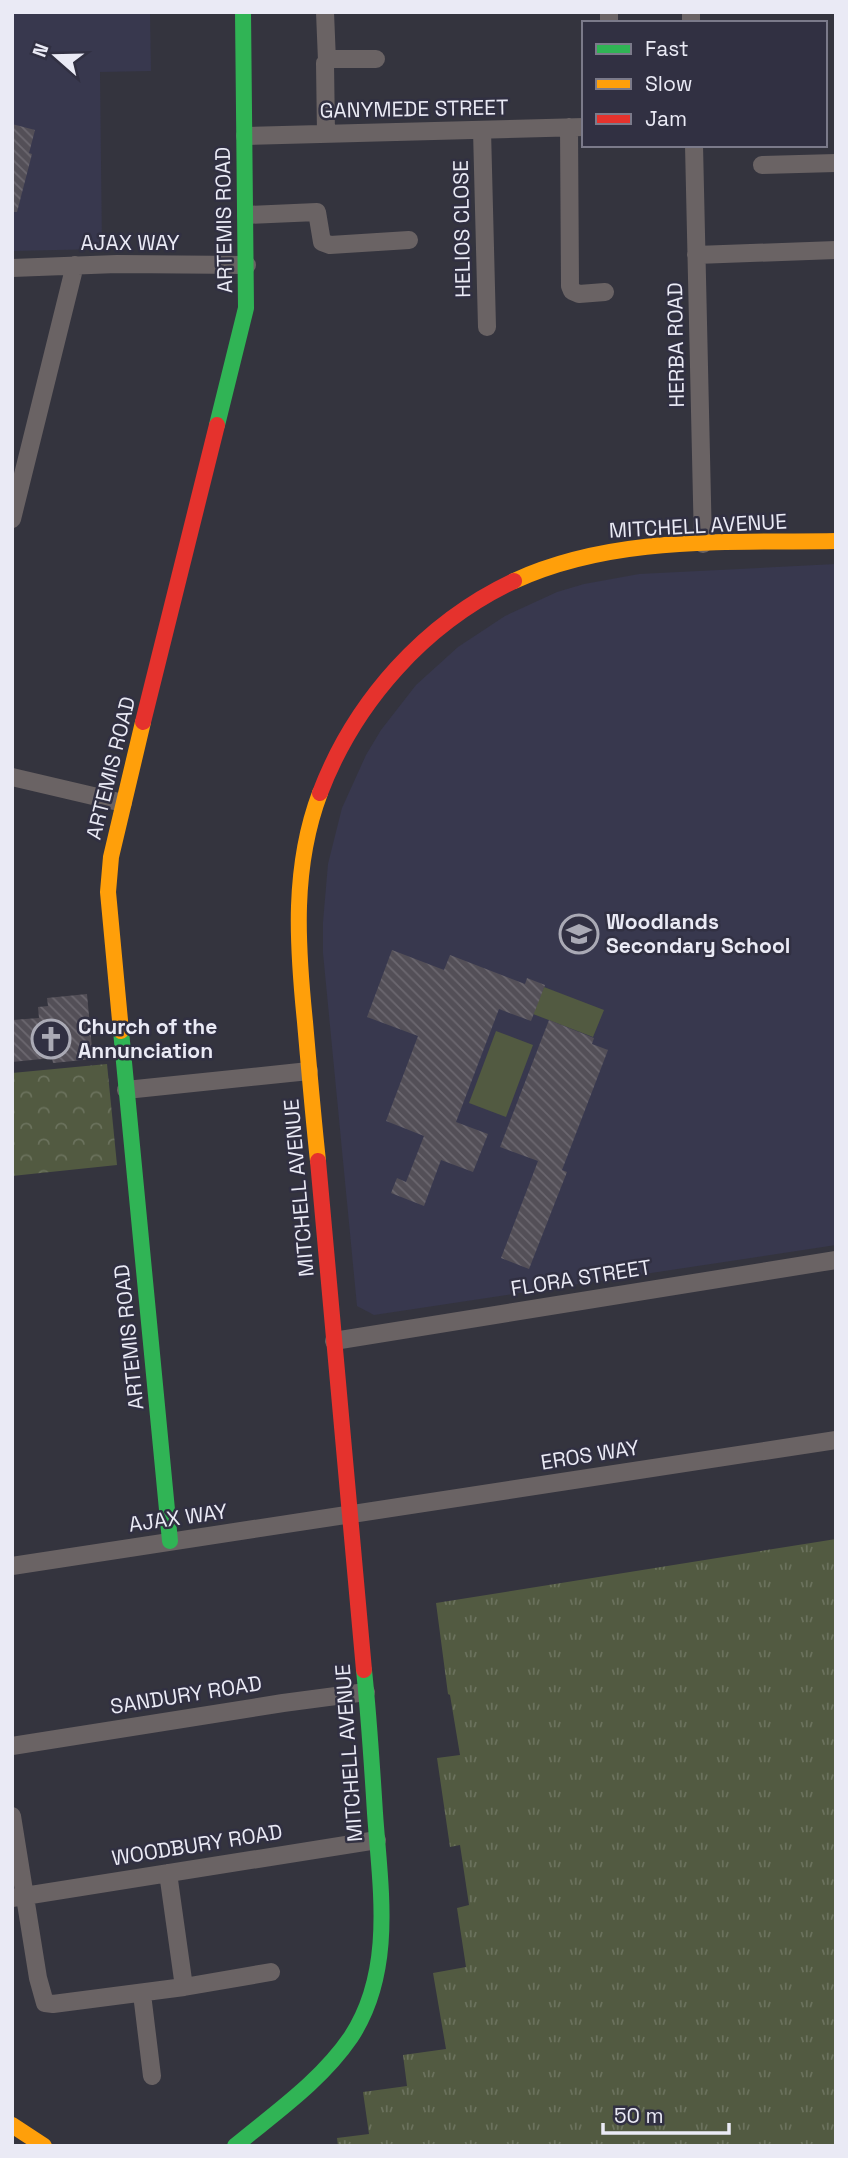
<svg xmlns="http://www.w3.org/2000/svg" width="848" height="2158" font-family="'Space Grotesk',sans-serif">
<defs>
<pattern id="grass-tufts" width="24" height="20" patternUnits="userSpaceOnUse" patternTransform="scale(1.75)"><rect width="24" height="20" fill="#525a41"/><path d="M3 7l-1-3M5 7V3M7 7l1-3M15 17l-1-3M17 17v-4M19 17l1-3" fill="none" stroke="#6b725d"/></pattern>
<pattern id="forest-crowns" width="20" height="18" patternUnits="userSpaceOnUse" patternTransform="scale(1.75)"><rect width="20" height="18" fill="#525a41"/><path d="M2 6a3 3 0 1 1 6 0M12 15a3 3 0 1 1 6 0" fill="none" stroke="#6b725d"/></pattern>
<pattern id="building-back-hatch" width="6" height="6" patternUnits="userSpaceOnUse" patternTransform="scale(1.75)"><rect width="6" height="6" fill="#534f57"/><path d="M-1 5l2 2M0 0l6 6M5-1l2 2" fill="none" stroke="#6c6870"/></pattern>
</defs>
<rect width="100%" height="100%" fill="#34343e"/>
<!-- built -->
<path fill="#38384e" d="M12,12H150L151,71L100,72L102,249L12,251Z
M836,564V1245L374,1315L357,1306L323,953V922L328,864L342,808L366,755L381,730L416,685L458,647L505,616L557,592L584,584L639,574Z"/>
<!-- grass -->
<path fill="url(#grass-tufts)" d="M836,1539V2146H338L337,2138L369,2134L363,2092L407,2086L403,2055L446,2049L433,1973L466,1967L457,1908L469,1905L460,1845L450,1847L437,1758L460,1755L450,1695L448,1694L436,1603Z"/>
<!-- forest -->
<path fill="url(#forest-crowns)" d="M107,1064L117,1165L12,1176V1073Z"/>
<!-- garden -->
<path fill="#525a41" d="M544,987L604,1010L593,1037L533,1014Z
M496,1031L533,1045L506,1117L469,1103Z"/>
<!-- building -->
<path fill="url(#building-back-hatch)" d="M12,124L35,130L29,153L32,154L17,212H12Z
M392,950L444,970L450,955L525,984L527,978L545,985L531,1021L499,1009L456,1122L488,1134L473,1172L441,1160L424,1206L391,1193L397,1178L406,1182L424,1136L386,1121L418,1036L367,1017Z
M87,994L93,1059L53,1063L52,1058L12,1062V1020L39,1018L38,1007L48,1006L47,998Z
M549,1020L594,1038L592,1044L608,1050L562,1170L567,1172L529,1269L501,1258L538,1161L500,1147Z"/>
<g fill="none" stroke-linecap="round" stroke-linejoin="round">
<!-- street -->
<path stroke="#6a6364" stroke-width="18" d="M325,12L327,61
M609,12V23
M691,12V23
M569,127L570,286L572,291L579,294L605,292
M482,130L487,327
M326,134L325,63L329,59H376
M245,136L584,127
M694,145L703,544
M762,165L836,163
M246,215L317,212L322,242L330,245L409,240
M696,255L836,250
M12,268L117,264L247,265
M12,519L75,265
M12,777L123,803
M126,1090L309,1071
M334,1341L836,1260
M12,1566L836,1440
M12,1746L283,1703L366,1692
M12,1816L38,1978L45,2003L53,2004L184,1987L168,1873
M12,1898L377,1840
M184,1987L271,1972
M142,1994L152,2076"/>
<!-- fast -->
<path stroke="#30b455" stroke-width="16" d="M217,425L246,308L243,12
M121,1031L170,1541
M235,2146C276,2112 321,2081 351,2037C395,1970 380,1887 375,1813C372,1765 369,1717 364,1670"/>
<!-- slow -->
<path stroke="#ff9f0a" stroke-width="16" d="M514,581C614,535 728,543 836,541
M121,1031L108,892L111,857L143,722
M318,1161C313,1115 309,1068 305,1022C297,944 292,867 320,793
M12,2125L44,2146"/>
<!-- jam -->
<path stroke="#e5322d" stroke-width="16" d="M143,722L217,425
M320,793C355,701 425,623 514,581
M318,1161L364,1670"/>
</g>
<!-- icons -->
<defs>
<symbol id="school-ring" viewBox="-11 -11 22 22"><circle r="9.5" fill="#313042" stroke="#aaaab5" stroke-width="1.5"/><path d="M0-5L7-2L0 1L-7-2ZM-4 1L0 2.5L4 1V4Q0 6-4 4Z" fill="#aaaab5"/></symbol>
<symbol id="church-ring" viewBox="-11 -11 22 22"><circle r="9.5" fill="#313042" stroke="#aaaab5" stroke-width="1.5"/><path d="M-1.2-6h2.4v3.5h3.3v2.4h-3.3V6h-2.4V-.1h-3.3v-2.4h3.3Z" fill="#aaaab5"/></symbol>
</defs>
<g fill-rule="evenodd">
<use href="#school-ring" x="557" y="912" width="44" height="44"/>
<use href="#church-ring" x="29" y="1017" width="44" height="44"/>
</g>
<g text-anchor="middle" stroke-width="5" stroke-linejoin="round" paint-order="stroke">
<!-- street labels -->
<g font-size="21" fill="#eaeaf5" stroke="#313042">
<text transform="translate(414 109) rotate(-1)" y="7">GANYMEDE STREET</text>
<text transform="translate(224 220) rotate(-91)" y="7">ARTEMIS ROAD</text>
<text transform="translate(462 229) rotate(-91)" y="7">HELIOS CLOSE</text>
<text x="130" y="250">AJAX WAY</text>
<text transform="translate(676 345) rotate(-91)" y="7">HERBA ROAD</text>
<text transform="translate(698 526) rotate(-3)" y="7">MITCHELL AVENUE</text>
<text transform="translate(111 768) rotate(-76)" y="7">ARTEMIS ROAD</text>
<text transform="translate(299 1188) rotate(-95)" y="7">MITCHELL AVENUE</text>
<text transform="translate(581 1278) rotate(-9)" y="7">FLORA STREET</text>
<text transform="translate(129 1337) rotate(-96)" y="7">ARTEMIS ROAD</text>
<text transform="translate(590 1455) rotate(-9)" y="7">EROS WAY</text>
<text transform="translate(178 1518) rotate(-8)" y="7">AJAX WAY</text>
<text transform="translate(186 1695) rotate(-9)" y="7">SANDURY ROAD</text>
<text transform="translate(349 1753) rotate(-94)" y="7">MITCHELL AVENUE</text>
<text transform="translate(197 1845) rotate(-9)" y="7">WOODBURY ROAD</text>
</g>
<!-- poi labels -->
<g font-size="21" font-weight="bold" fill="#eaeaf5" stroke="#313042" text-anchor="start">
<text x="606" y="929">Woodlands<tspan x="606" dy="24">Secondary School</tspan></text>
<text x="78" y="1034">Church of the<tspan x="78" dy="24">Annunciation</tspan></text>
</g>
</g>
<!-- border -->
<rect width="848" height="2158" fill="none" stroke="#eaeaf5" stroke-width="28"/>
<!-- legend -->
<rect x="582" y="21" width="245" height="126" fill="#313042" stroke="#7b7a8a" stroke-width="2"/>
<rect x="596" y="44" width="35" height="10" fill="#30b455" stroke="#7b7a8a" stroke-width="2"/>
<text x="645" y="56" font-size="21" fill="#eaeaf5">Fast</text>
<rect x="596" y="79" width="35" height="10" fill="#ff9f0a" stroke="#7b7a8a" stroke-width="2"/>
<text x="645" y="91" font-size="21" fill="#eaeaf5">Slow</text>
<rect x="596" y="114" width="35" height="10" fill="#e5322d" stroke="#7b7a8a" stroke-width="2"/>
<text x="645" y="126" font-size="21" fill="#eaeaf5">Jam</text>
<!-- north arrow -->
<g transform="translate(56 56) rotate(290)" stroke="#313042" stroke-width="5" paint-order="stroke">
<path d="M0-5L12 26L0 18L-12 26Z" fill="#eaeaf5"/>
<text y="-10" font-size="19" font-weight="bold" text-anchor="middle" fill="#eaeaf5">N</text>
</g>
<!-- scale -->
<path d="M603 2123v10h126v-10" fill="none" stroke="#eaeaf5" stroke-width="3.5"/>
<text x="614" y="2123" font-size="21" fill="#eaeaf5" stroke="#313042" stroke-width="5" paint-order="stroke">50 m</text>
</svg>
